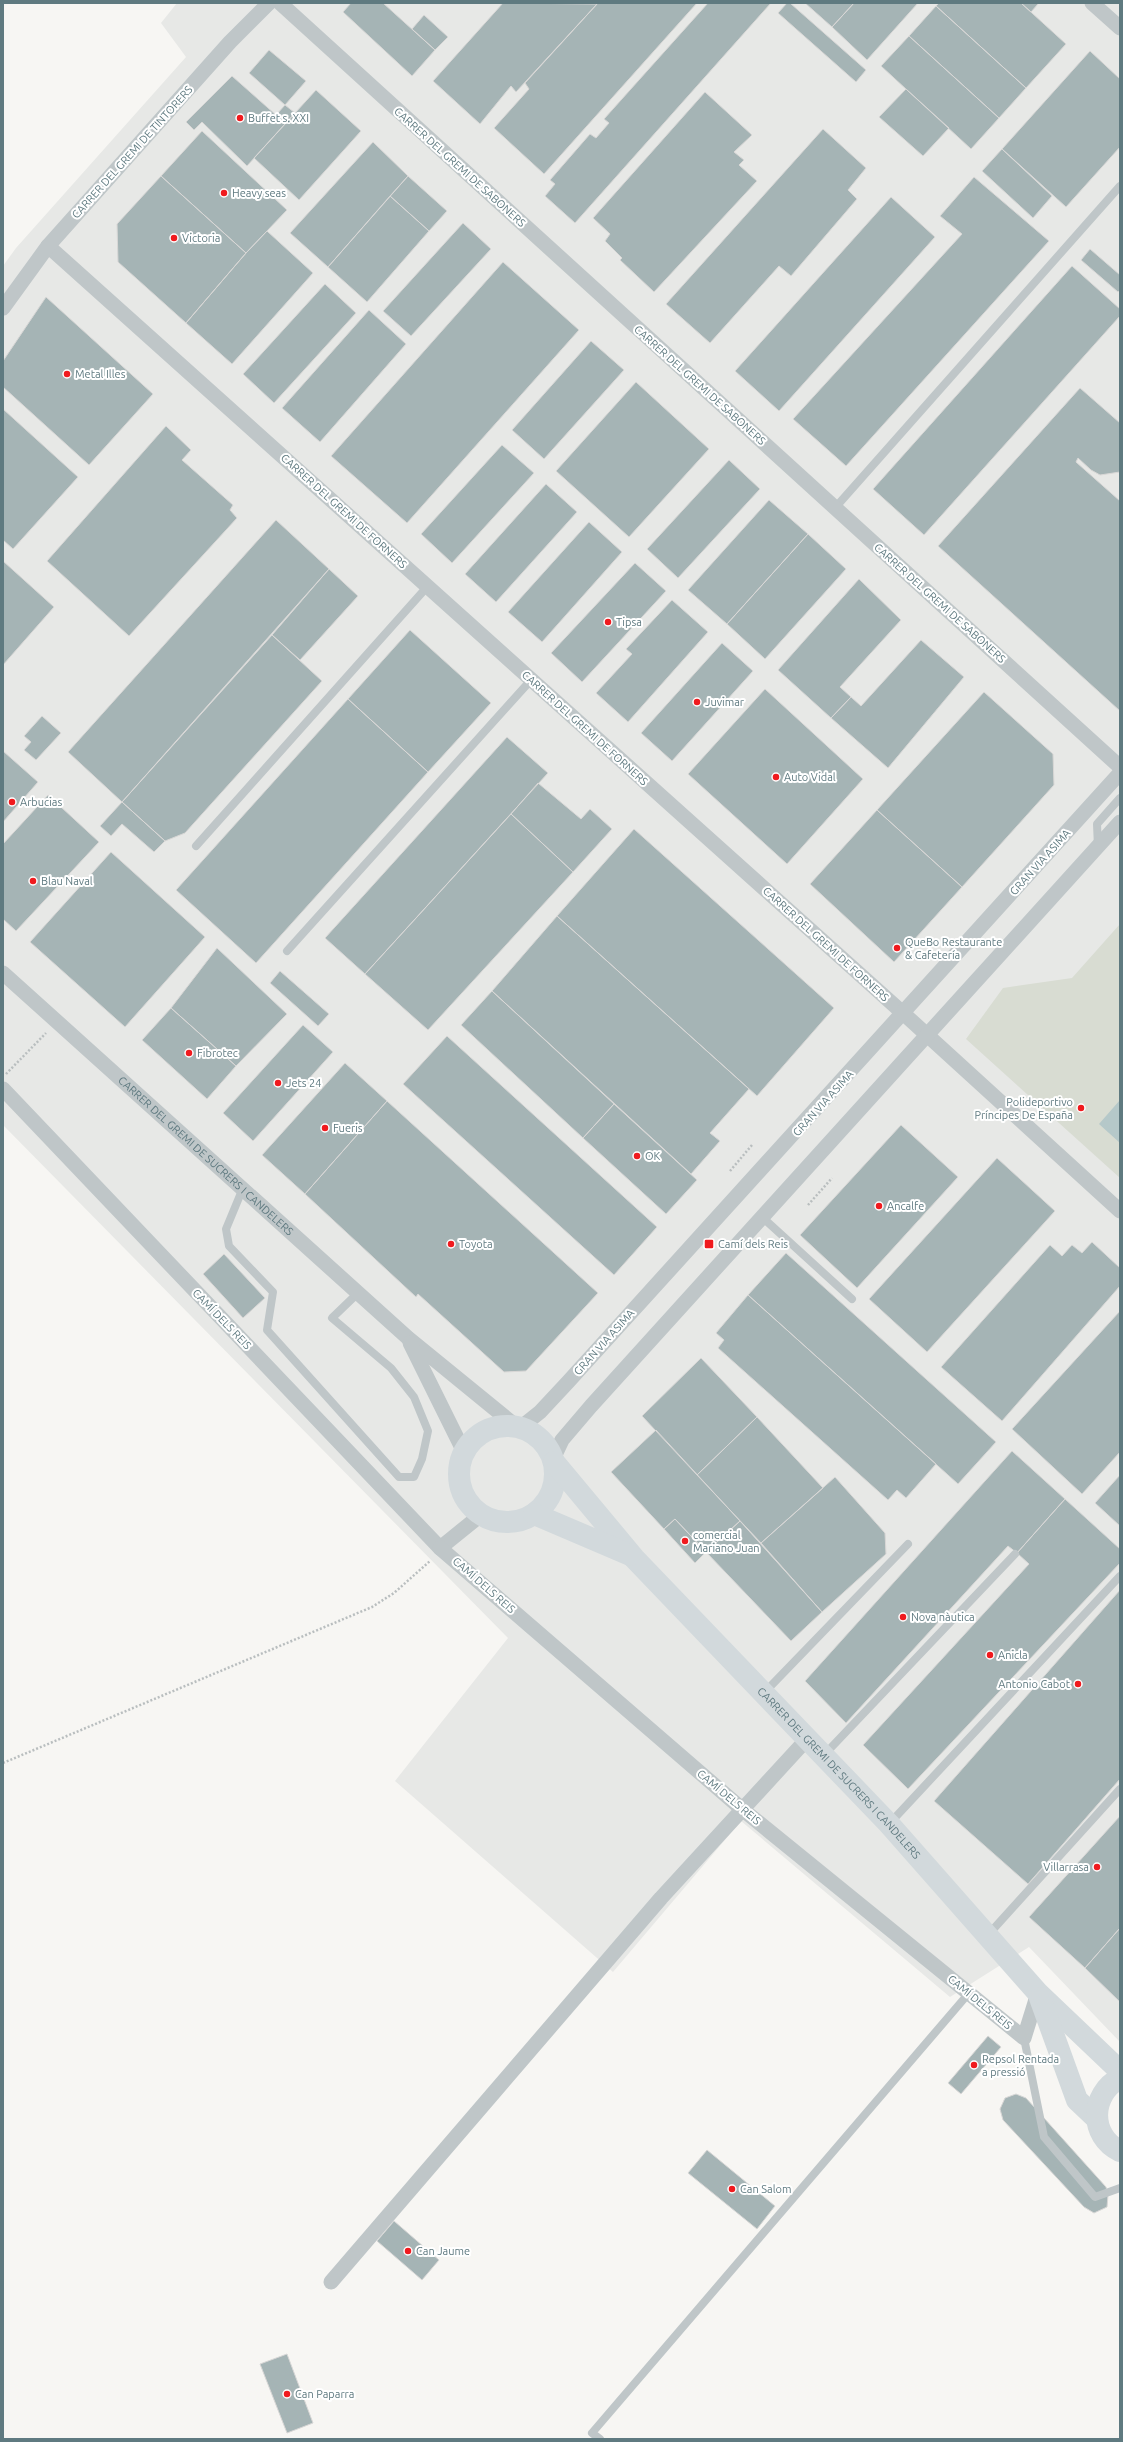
<svg xmlns="http://www.w3.org/2000/svg" width="1123" height="2442" font-family="Ubuntu,sans-serif">
<rect width="100%" height="100%" fill="#f7f6f3"/>
<!-- built -->
<path fill="#e7e8e6" d="M177,3H1120V2042L1029,1947L950,1997L741,1821L613,1972L395,1781L508,1638L3,1125V266L16,248L186,57L161,23Z"/>
<!-- green -->
<path fill="#d8dcd2" d="M1120,924V1178L966,1039L1003,988L1072,978Z"/>
<!-- water -->
<path fill="#b5c8c9" d="M1120,1100V1143L1099,1124Z"/>
<!-- building -->
<path fill="#a5b4b5" stroke="#d8d7d6" d="M351,3H383L435,50L412,76L343,12Z
M503,3L597,4L516,92L511,86L480,124L433,81Z
M697,3L544,174L494,128L529,89L525,83L598,3Z
M708,3H771L575,223L545,196L555,184L550,180L590,134L596,138L609,123L604,119Z
M787,3H790L866,70L856,82L778,13Z
M805,3H854L832,27Z
M854,3H918L867,60L832,27Z
M939,3H1021L1066,44L1026,88L936,6Z
M1021,3H1037L1038,4L1031,12Z
M936,6L1026,88L999,118L909,36Z
M424,15L448,37L435,50L412,29Z
M909,36L999,118L971,149L881,66Z
M269,50L306,81L285,105L249,73Z
M1090,51L1120,79V147L1066,207L1002,149Z
M232,76L276,115L285,105L295,113L247,166L202,122L194,130L186,122Z
M906,89L949,128L923,156L879,117Z
M316,90L361,131L299,200L254,158Z
M705,92L752,135L734,152L744,160L739,165L757,181L654,292L620,260L622,258L605,241L610,234L593,218Z
M823,129L866,168L848,190L857,199L791,276L779,266L710,343L666,304Z
M202,131L287,210L246,253L161,176Z
M373,142L408,176L328,267L290,233Z
M1002,149L1052,196L1033,218L982,171Z
M161,176L246,253L186,323L118,262L117,224Z
M408,176L447,211L429,231L390,196Z
M974,177L1049,241L846,466L793,419L962,234L940,216Z
M390,196L429,231L367,302L328,267Z
M891,197L935,237L779,411L735,371Z
M463,223L491,249L411,336L383,311Z
M267,231L313,273L232,364L186,323L246,253Z
M1090,249L1120,275V290L1118,292L1081,260Z
M503,262L579,330L407,523L331,456Z
M1072,266L1120,309V316L924,535L873,489Z
M325,284L356,313L274,403L243,374Z
M46,297L153,394L89,465L3,387V361Z
M369,310L406,344L320,442L282,408Z
M591,341L624,370L544,459L512,430Z
M636,382L709,449L629,537L556,471Z
M1080,388L1120,423V472L1100,475L1091,470L1078,458L1076,462L1120,501V711L938,546Z
M3,409L78,477L13,549L3,540Z
M166,426L191,450L182,460L233,505L230,510L237,518L129,636L47,561Z
M502,445L534,473L452,563L421,534Z
M729,460L760,489L678,578L647,549Z
M546,484L577,512L496,602L465,574Z
M769,500L808,534L727,624L688,590Z
M276,520L329,569L122,802L68,752Z
M589,522L622,552L542,642L508,612Z
M808,534L846,569L765,659L727,624Z
M3,561L54,607L3,665Z
M635,563L666,591L582,682L551,653Z
M329,569L358,596L300,660L272,635Z
M859,579L901,620L840,687L851,697L831,718L778,670Z
M672,600L708,632L628,722L596,693L632,654L626,649Z
M410,630L491,703L428,772L348,699Z
M272,635L322,681L185,833L165,841L122,802Z
M921,640L964,677L888,768L831,718L851,697L861,706Z
M722,643L753,671L672,761L641,733Z
M765,689L863,779L787,864L688,774Z
M984,692L1053,754L1054,785L962,887L877,810Z
M348,699L428,772L256,963L176,890Z
M42,716L61,733L36,760L24,750L31,742L24,736Z
M507,737L548,773L365,974L325,938Z
M3,751L38,782L3,822Z
M538,783L581,819L590,809L612,829L573,872L511,814Z
M48,795L99,842L16,931L3,919V844Z
M122,802L165,841L154,852L122,824L111,836L100,826Z
M877,810L962,887L894,962L810,884Z
M511,814L573,872L428,1030L365,974Z
M634,829L834,1008L757,1096L557,916Z
M111,852L205,937L125,1027L30,942Z
M557,916L749,1089L710,1133L720,1141L691,1174L492,991Z
M217,948L287,1014L236,1066L171,1008Z
M280,971L329,1014L318,1026L270,983Z
M492,991L614,1104L583,1138L461,1025Z
M171,1008L236,1066L207,1099L142,1040Z
M303,1025L333,1052L253,1141L223,1113Z
M447,1036L657,1227L614,1275L403,1084Z
M345,1063L387,1101L305,1194L262,1155Z
M387,1101L598,1293L526,1371L504,1372L418,1294L416,1297L305,1194Z
M614,1104L697,1180L666,1214L583,1138Z
M901,1125L958,1177L857,1288L800,1235Z
M997,1158L1055,1211L927,1352L869,1299Z
M1092,1242L1120,1268V1286L1002,1421L941,1367L1050,1245L1062,1256L1072,1245L1082,1253Z
M786,1253L996,1442L958,1484L748,1295Z
M224,1254L265,1298L243,1318L203,1274Z
M748,1295L936,1464L906,1498L897,1490L888,1500L718,1348L724,1340L716,1333Z
M1120,1311V1452L1082,1494L1012,1429Z
M701,1358L757,1417L697,1475L642,1416Z
M757,1417L823,1488L761,1543L697,1475Z
M656,1430L740,1521L706,1552L675,1519L664,1529L611,1472Z
M1012,1451L1065,1499L1017,1553L1008,1546L846,1723L805,1681Z
M1120,1475V1526L1095,1503Z
M835,1477L885,1533L886,1554L822,1612L761,1543Z
M1065,1499L1120,1549V1563L908,1789L863,1745L1029,1564L1017,1553Z
M675,1519L706,1552L695,1563L664,1529Z
M740,1521L822,1612L791,1641L706,1552Z
M1120,1590V1779L1028,1884L934,1801Z
M1120,1816V1928L1085,1968L1029,1917Z
M1120,1928V2002L1085,1968Z
M988,2036L1001,2047L961,2094L948,2083Z
M1016,2094L1026,2098L1106,2187L1108,2195L1107,2207L1094,2213L1084,2207L1003,2120L1000,2109L1005,2098Z
M707,2150L775,2206L757,2229L688,2173Z
M394,2221L439,2260L422,2280L377,2241Z
M287,2354L313,2423L287,2433L260,2364Z"/>
<g fill="none" stroke-linecap="round" stroke-linejoin="round">
<!-- path -->
<path stroke="#b9bebf" stroke-width="2.5" stroke-dasharray="2 2" stroke-linecap="butt" d="M6,1074L46,1033
M730,1171L752,1145
M808,1205L832,1178
M3,1763L372,1607L394,1593L430,1561"/>
<!-- lane -->
<path stroke="#bfc6c8" stroke-width="8" d="M835,508L1120,186
M196,846L427,587
M1098,847L1097,824L1120,798
M287,951L531,680
M243,1188L226,1229L229,1246L273,1292L267,1330L399,1477H414L422,1459L428,1431L414,1397L391,1368L332,1318L358,1293
M762,1217L852,1299
M764,1693L908,1544
M824,1755L1015,1554
M890,1823L1120,1576
M988,1935L1120,1789
M1024,2038L1044,2137L1095,2197L1120,2188
M600,2439L592,2433L969,1993"/>
<!-- street -->
<g stroke="#bfc6c8" stroke-width="15">
<path d="M280,3L1120,767"/>
<path d="M1092,3L1120,28"/>
<path d="M48,246L904,1014L1120,1211"/>
<path d="M3,308L48,246L230,42L269,3"/>
<path id="s1" d="M3,973L408,1338L517,1427"/>
<path d="M3,1089L440,1548L482,1514"/>
<path d="M410,1343L464,1452"/>
<path d="M520,1428L540,1412L568,1382L1120,773"/>
<path d="M553,1459L562,1440L591,1406L1120,822"/>
<path d="M440,1548L742,1809L1024,2038L1038,1993"/>
<path d="M331,2282L661,1898L808,1738"/>
</g>
<!-- secondary -->
<g stroke="#d2d9dc" stroke-width="22">
<circle cx="507" cy="1474" r="48"/>
<path id="s2" d="M554,1462L634,1558L889,1824L1038,1993L1120,2071"/>
<path d="M534,1514L630,1555"/>
<path d="M1040,1998L1077,2100L1096,2118"/>
<path d="M1120,2078C1090,2094 1089,2136 1120,2151"/>
</g>
</g>
<!-- markers -->
<g fill="#f01a1e" stroke="#fff" stroke-width="1.5">
<circle cx="240" cy="118" r="4"/>
<circle cx="224" cy="193" r="4"/>
<circle cx="174" cy="238" r="4"/>
<circle cx="67" cy="374" r="4"/>
<circle cx="608" cy="622" r="4"/>
<circle cx="697" cy="702" r="4"/>
<circle cx="776" cy="777" r="4"/>
<circle cx="12" cy="802" r="4"/>
<circle cx="33" cy="881" r="4"/>
<circle cx="897" cy="948" r="4"/>
<circle cx="189" cy="1053" r="4"/>
<circle cx="278" cy="1083" r="4"/>
<circle cx="1081" cy="1108" r="4"/>
<circle cx="325" cy="1128" r="4"/>
<circle cx="637" cy="1156" r="4"/>
<circle cx="879" cy="1206" r="4"/>
<circle cx="451" cy="1244" r="4"/>
<rect x="704" y="1239" width="10" height="10" rx="2"/>
<circle cx="685" cy="1541" r="4"/>
<circle cx="903" cy="1617" r="4"/>
<circle cx="990" cy="1655" r="4"/>
<circle cx="1078" cy="1684" r="4"/>
<circle cx="1097" cy="1867" r="4"/>
<circle cx="974" cy="2065" r="4"/>
<circle cx="732" cy="2189" r="4"/>
<circle cx="408" cy="2251" r="4"/>
<circle cx="287" cy="2394" r="4"/>
</g>
<g text-anchor="middle" stroke-width="4" stroke-linejoin="round" paint-order="stroke">
<!-- poi labels -->
<g font-size="11" fill="#5f7a80" stroke="#fff" text-anchor="start">
<text x="248" y="122">Buffet s. XXI</text>
<text x="232" y="197">Heavy seas</text>
<text x="182" y="242">Victoria</text>
<text x="75" y="378">Metal Illes</text>
<text x="616" y="626">Tipsa</text>
<text x="705" y="706">Juvimar</text>
<text x="784" y="781">Auto Vidal</text>
<text x="20" y="806">Arbucias</text>
<text x="41" y="885">Blau Naval</text>
<text x="905" y="946">QueBo Restaurante<tspan x="905" dy="13">&amp; Cafetería</tspan></text>
<text x="197" y="1057">Fibrotec</text>
<text x="286" y="1087">Jets 24</text>
<text x="1073" y="1106" text-anchor="end">Polideportivo<tspan x="1073" dy="13">Príncipes De España</tspan></text>
<text x="333" y="1132">Fueris</text>
<text x="645" y="1160">OK</text>
<text x="887" y="1210">Ancalfe</text>
<text x="459" y="1248">Toyota</text>
<text x="718" y="1248">Camí dels Reis</text>
<text x="693" y="1539">comercial<tspan x="693" dy="13">Mariano Juan</tspan></text>
<text x="911" y="1621">Nova nàutica</text>
<text x="998" y="1659">Anicla</text>
<text x="1070" y="1688" text-anchor="end">Antonio Cabot</text>
<text x="1089" y="1871" text-anchor="end">Villarrasa</text>
<text x="982" y="2063">Repsol Rentada<tspan x="982" dy="13">a pressió</tspan></text>
<text x="740" y="2193">Can Salom</text>
<text x="416" y="2255">Can Jaume</text>
<text x="295" y="2398">Can Paparra</text>
</g>
<!-- street labels -->
<g font-size="11" fill="#5f7a80" stroke="#fff">
<text transform="translate(132 152) rotate(-48)" y="4">CARRER DEL GREMI DE TINTORERS</text>
<text transform="translate(460 167) rotate(42)" y="4">CARRER DEL GREMI DE SABONERS</text>
<text transform="translate(700 385) rotate(42)" y="4">CARRER DEL GREMI DE SABONERS</text>
<text transform="translate(344 511) rotate(42)" y="4">CARRER DEL GREMI DE FORNERS</text>
<text transform="translate(940 603) rotate(42)" y="4">CARRER DEL GREMI DE SABONERS</text>
<text transform="translate(585 728) rotate(42)" y="4">CARRER DEL GREMI DE FORNERS</text>
<text transform="translate(1040 862) rotate(-48)" y="4">GRAN VIA ASIMA</text>
<text transform="translate(826 944) rotate(42)" y="4">CARRER DEL GREMI DE FORNERS</text>
<text transform="translate(823 1103) rotate(-48)" y="4">GRAN VIA ASIMA</text>
<text dy="4" stroke="none"><textPath href="#s1" startOffset="273">CARRER DEL GREMI DE SUCRERS I CANDELERS</textPath></text>
<text transform="translate(222 1319) rotate(46)" y="4">CAMÍ DELS REIS</text>
<text transform="translate(604 1342) rotate(-48)" y="4">GRAN VIA ASIMA</text>
<text transform="translate(484 1585) rotate(41)" y="4">CAMÍ DELS REIS</text>
<text dy="4" stroke="none"><textPath href="#s2" startOffset="422">CARRER DEL GREMI DE SUCRERS I CANDELERS</textPath></text>
<text transform="translate(729 1797) rotate(40)" y="4">CAMÍ DELS REIS</text>
<text transform="translate(980 2002) rotate(39)" y="4">CAMÍ DELS REIS</text>
</g>
</g>
<!-- border -->
<rect width="1123" height="2442" fill="none" stroke="#5f7a80" stroke-width="8"/>
</svg>
